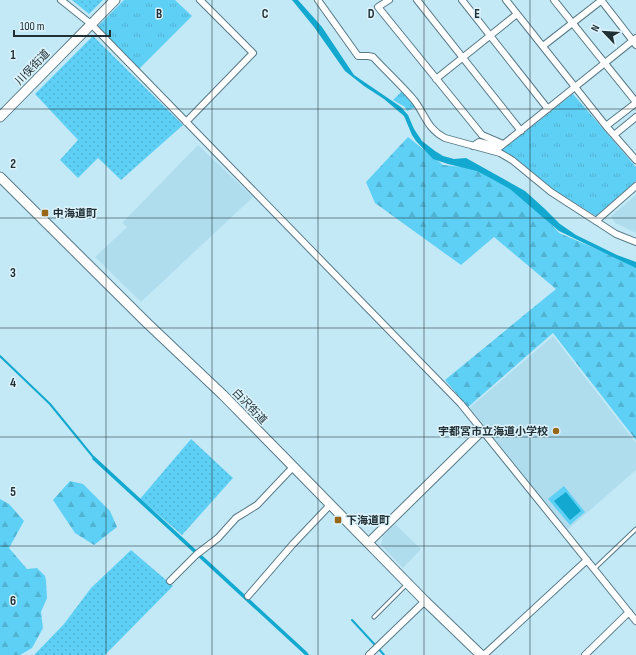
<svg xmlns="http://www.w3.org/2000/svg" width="636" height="655" font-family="'Sofia Sans Condensed','Noto Sans JP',sans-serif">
<defs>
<pattern id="grass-dots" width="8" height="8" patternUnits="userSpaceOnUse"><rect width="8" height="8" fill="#5ed0f5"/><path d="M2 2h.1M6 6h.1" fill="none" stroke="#51b3d3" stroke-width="1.8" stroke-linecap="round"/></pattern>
<pattern id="forest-firs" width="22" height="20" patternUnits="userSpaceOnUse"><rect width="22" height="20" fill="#5ed0f5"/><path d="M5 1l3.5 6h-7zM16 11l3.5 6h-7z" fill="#51b3d3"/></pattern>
<pattern id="park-tufts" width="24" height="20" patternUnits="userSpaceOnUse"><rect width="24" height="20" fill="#5ed0f5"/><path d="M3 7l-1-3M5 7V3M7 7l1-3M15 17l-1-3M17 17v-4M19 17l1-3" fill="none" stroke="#51b3d3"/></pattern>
</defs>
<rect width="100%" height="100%" fill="#c3e9f7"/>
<!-- built -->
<path fill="#b0ddee" d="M198,145L253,197L141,302L95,257L127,227L122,223Z
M636,195V233L615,223L611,216Z
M553,336L636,443V470L565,532L468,409Z
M395,524L421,549L403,568L381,545L383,536Z"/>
<!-- grass -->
<path fill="url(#grass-dots)" d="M72,0H103L89,14Z
M93,36L183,125L121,180L98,158L78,178L60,160L78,140L35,94Z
M191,439L233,478L182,535L140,499Z
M131,550L173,586L105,655H34L64,624L91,588Z"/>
<!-- forest -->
<path fill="url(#forest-firs)" d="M408,137L443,165L483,169L534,204L559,233L636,266V440L553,333L468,407L445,380L556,289L494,237L461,265L375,203L366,182Z
M70,481L83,484L110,511L117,527L94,545L75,533L53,500Z
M0,499L9,504L24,521L9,548L27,569L37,568L45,576L46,581L47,598L41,612L43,628L32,648L20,655H0Z"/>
<!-- park -->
<path fill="url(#park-tufts)" d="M124,0H175L192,16L139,69L98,26Z
M402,91L416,107L407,111L405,107L393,100Z
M573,94L636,167V181L596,216L554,190L518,160L502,150Z"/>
<!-- garden -->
<path fill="#5ed0f5" d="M564,486L585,512L570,525L548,499Z"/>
<!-- water -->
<path fill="#12a8cf" d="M292,0H298L322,27L354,75L401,107L408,115L414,129L422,141L435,151L443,156L454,159L466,158L525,191L545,209L560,224L576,235L617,255L636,262V268L559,231L510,189L494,180L477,171L448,164L433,159L416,141L412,135L404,116L384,99L364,86L345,71L314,27Z
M94,456L307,652L309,655H305L92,459Z
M566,492L581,511L570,520L554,501Z"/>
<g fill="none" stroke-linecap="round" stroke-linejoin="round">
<!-- stream -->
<path stroke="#12a8cf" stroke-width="2" d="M0,356L50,404L94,458
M352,620L376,646
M378,648L384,655"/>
<defs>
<path id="service" d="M594,569L636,529
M374,617L407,584"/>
<path id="minor" d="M61,0L91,24L461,404L636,621
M318,0L358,56H368L373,57C386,71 401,85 414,100C425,114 427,129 445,138L500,153L512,160L551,192L616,234L636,242
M389,0L378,7L482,135L503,144
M417,0L521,131
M462,0L548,109
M506,0L606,126L636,160
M554,0L636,102
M601,0L636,45
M543,46L602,0
M436,79L517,14
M186,122L253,53L200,0
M606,126L636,103
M614,135L636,117
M473,146L479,142L500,147L636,38
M596,221L636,186
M170,581L197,554L218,538L236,518L257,505L293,467
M248,596L293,544L330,505
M369,655L425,601
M484,655L587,560
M585,655L629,612"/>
<path id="tertiary" d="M368,543L482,431"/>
<path id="secondary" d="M0,117L115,0
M0,177L147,323L223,395L425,601L481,655"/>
</defs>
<!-- service casing -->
<use href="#service" stroke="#587a87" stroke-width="5"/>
<!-- minor casing -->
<use href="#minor" stroke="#587a87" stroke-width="8"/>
<!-- tertiary casing -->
<use href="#tertiary" stroke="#587a87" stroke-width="10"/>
<!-- secondary casing -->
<use href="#secondary" stroke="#587a87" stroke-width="11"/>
<!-- service -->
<use href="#service" stroke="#fff" stroke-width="3"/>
<!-- minor -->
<use href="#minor" stroke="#fff" stroke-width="6"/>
<!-- tertiary -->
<use href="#tertiary" stroke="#fff" stroke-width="8"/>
<!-- secondary -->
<use href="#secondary" stroke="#fff" stroke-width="9"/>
</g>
<!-- grid -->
<path fill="none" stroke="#213035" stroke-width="1" stroke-opacity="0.55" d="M106,0V655M212,0V655M318,0V655M424,0V655M530,0V655M0,109H636M0,218H636M0,328H636M0,437H636M0,546H636"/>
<!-- markers -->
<g fill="#986619" stroke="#ddf3fc" stroke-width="1.5">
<rect x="41" y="209" width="8" height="8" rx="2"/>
<circle cx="556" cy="431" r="4"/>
<rect x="334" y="516" width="8" height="8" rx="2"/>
</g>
<g text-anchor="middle" stroke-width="3" stroke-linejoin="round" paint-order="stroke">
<!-- street labels -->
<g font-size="11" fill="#213035" stroke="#ddf3fc">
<text transform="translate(32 67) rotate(-46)" y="4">川俣街道</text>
<text transform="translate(250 406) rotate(46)" y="4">白沢街道</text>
</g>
<!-- poi labels -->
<g font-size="11" font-weight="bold" fill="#213035" stroke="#ddf3fc" text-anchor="start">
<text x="53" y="217">中海道町</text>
<text x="548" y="435" text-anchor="end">宇都宮市立海道小学校</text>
<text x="346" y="524">下海道町</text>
</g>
</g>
<g font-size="13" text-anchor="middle" font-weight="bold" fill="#213035" stroke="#ddf3fc" stroke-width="3" stroke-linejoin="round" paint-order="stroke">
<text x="159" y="18">B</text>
<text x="265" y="18">C</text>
<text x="371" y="18">D</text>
<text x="477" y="18">E</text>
<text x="13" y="59">1</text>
<text x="13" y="168">2</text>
<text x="13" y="277">3</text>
<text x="13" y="387">4</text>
<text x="13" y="496">5</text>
<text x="13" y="605">6</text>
</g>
<!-- north arrow -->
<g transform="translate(604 32) rotate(295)" stroke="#ddf3fc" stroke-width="3" paint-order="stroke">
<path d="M0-3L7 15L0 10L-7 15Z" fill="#213035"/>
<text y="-6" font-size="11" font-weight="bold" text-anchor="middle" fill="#213035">N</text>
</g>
<!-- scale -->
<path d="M14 30v6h96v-6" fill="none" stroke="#213035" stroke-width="2"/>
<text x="20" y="30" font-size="12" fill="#213035" stroke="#ddf3fc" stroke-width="3" paint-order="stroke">100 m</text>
</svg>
